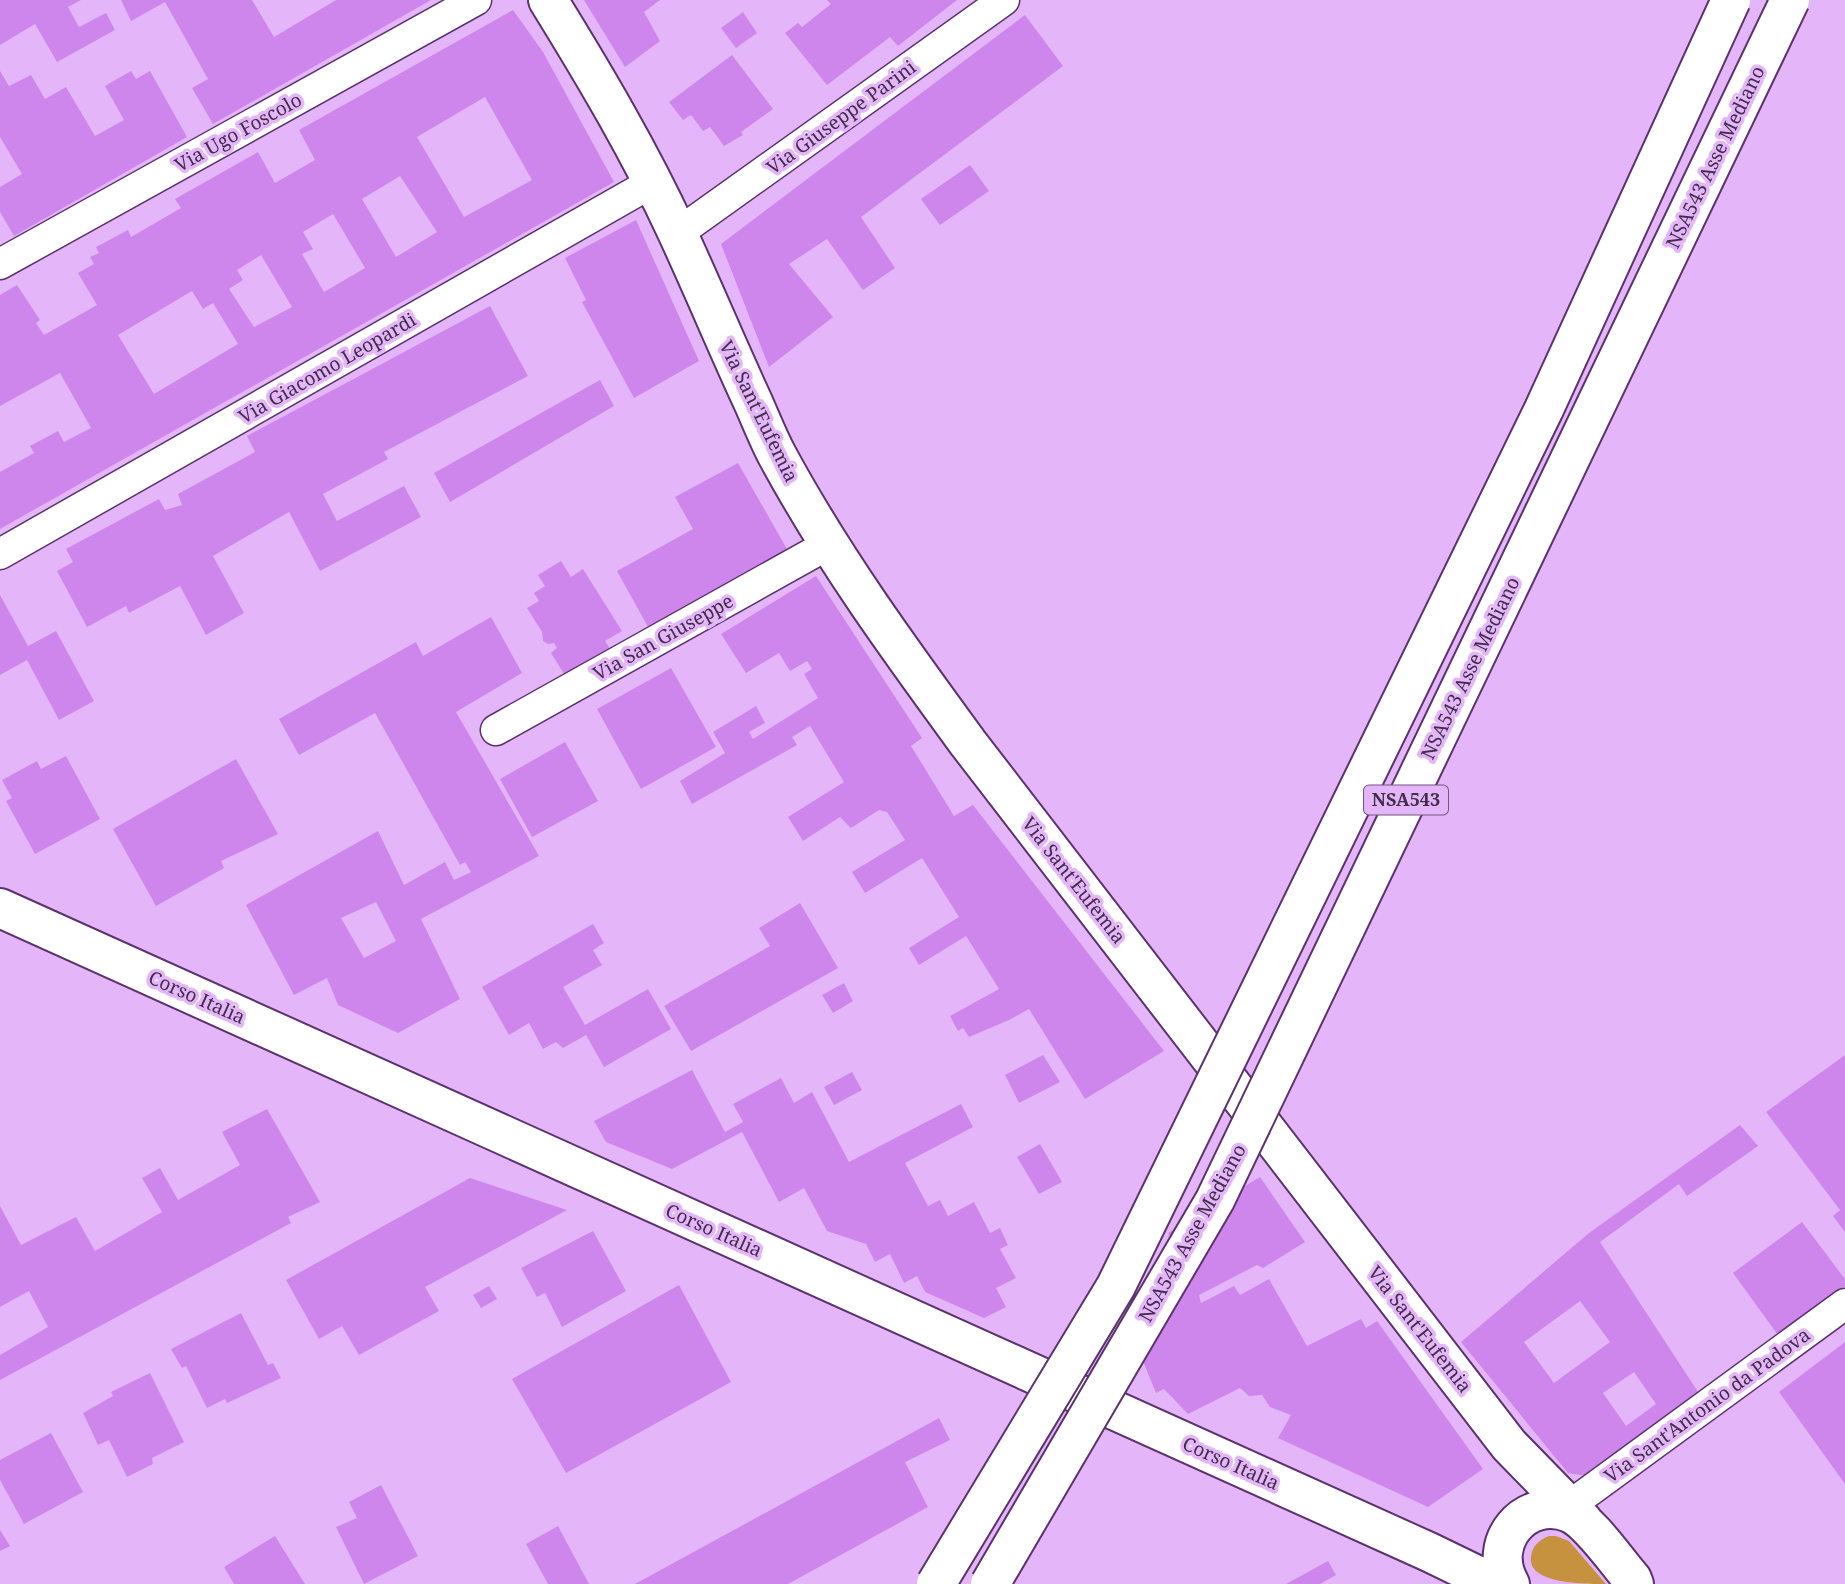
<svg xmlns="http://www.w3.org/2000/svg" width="1845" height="1584" font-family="'Noto Serif',serif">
<rect width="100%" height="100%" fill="#e4b6f9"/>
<!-- green -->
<path fill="#c79240" d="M1549,1536H1556L1569,1541L1606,1584C1585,1584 1527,1584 1531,1557C1532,1546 1539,1540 1549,1536Z"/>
<!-- building -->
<path fill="#ce86ed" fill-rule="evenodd" d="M0,0H81L68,7L79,27L106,13L115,30L57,62L35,24L0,45Z
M121,0H252L274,37L336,0H431L213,124L192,88L208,79L165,2L131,21Z
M584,0H660L644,12L660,41L625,67Z
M827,0H957L898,46L890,37L827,85L785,33L798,23L802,27L831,4Z
M513,10L543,52L614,182L0,529V472L34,453L30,446L58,431L64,442L91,428L60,373L0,406V295L17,285L40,320L36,323L44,335L97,305L78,273L94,264L90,257L99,253L96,247L128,230L131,237L181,208L175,199L258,152L275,183L315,160L299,130ZM485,97L532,180L464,217L417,137ZM400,176L437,232L396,257L362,199ZM333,214L365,268L324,292L302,254L313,249L303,232ZM261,255L292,307L254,327L229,289L243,280L237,270ZM192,291L203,309L213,303L238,344L154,394L118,335Z
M743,12L757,33L736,48L721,28Z
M1025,15L1063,66L861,217L895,268L863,290L827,239L789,264L833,317L769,367L721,244Z
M732,55L773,109L741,132L743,135L724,146L710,127L703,131L691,115L683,120L669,102Z
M0,71L9,86L31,75L45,99L66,87L95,136L124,120L105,86L131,71L136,79L150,71L187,137L14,236L0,212V187L22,174L0,137Z
M970,165L989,191L940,225L921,199Z
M636,220L699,361L634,398L582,302L586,300L565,258Z
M490,306L528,376L384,452L388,459L323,494L337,521L404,486L421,517L320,571L289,512L213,556L244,613L206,635L180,586L129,613L126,606L87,627L57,571L73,562L66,549L159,499L165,510L182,505L178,494L255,452L247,436Z
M600,380L614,406L450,502L434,473Z
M738,463L787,549L784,561L652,634L617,571L693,529L675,497Z
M561,561L571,577L583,569L622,631L605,641L612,652L566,677L551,653L557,648L554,643L548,644L543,641L542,632L527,608L539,601L534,593L545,586L538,575Z
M816,576L922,738L911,746L954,816L973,805L1164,1051L1085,1099L1029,1009L1009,1020L969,1037L963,1028L958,1031L950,1016L999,989L966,936L919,965L909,948L959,917L922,858L865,893L852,872L905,840L887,812L879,810L851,828L840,817L803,841L788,817L844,782L810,726L792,737L797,745L692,804L680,781L725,753L713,732L756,706L765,723L749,732L753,739L818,698L804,674L812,669L807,661L790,671L779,653L746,673L721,634Z
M0,595L28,646L56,631L94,701L59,720L27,660L0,675Z
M491,617L522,673L456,712L539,856L421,919L460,999L398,1033L338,1005L327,978L294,995L246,905L378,831L404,885L445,862L454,880L471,872L465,862L460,865L375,713L299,755L279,719L416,642L423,656ZM376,902L396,941L364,958L341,918Z
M671,668L716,747L641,789L597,709Z
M565,742L598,801L532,837L500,779Z
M66,756L100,819L35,854L6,801L12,798L2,780L37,761L41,769Z
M236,759L278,834L221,861L224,868L156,906L113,829Z
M800,903L838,968L691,1051L664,1006L770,946L759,928Z
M593,924L604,943L593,950L602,965L563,987L585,1025L648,989L671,1029L604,1067L586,1035L563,1048L556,1042L543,1049L529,1023L509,1035L482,987Z
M844,983L853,1001L833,1013L822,995Z
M1043,1055L1060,1082L1019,1103L1005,1075Z
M1845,1055V1232L1833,1216L1840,1210L1766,1112Z
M692,1070L725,1132L743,1122L733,1104L781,1078L794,1103L812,1092L849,1162L961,1104L973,1127L905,1163L928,1206L940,1200L948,1216L974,1202L990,1233L1000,1228L1008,1245L1000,1249L1016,1278L996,1288L1006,1307L984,1318L925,1292L917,1276L904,1283L890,1254L875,1262L866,1244L827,1231L804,1188L779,1202L742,1132L672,1169L606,1142L594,1121Z
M852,1072L862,1090L834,1105L824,1087Z
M267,1109L320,1202L288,1217L291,1223L0,1380V1355L48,1327L29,1291L0,1307V1206L21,1245L76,1217L95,1251L162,1212L142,1178L160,1168L178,1200L240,1165L222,1132Z
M1740,1125L1758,1146L1687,1196L1679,1184L1600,1242L1700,1395L1586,1476L1568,1473L1461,1342L1589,1233ZM1580,1301L1610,1342L1554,1383L1524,1342ZM1634,1372L1656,1404L1626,1426L1603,1393Z
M1040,1144L1062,1182L1039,1194L1017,1157Z
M1260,1177L1305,1242L1263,1268L1257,1265L1199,1295L1201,1303L1234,1286L1240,1295L1269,1279L1307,1346L1361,1319L1366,1328L1377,1321L1483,1469L1428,1507L1278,1438L1291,1415L1270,1407L1262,1395L1249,1396L1240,1388L1188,1414L1164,1389L1156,1393L1124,1315L1192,1282L1168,1233Z
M470,1178L567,1210L425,1287L439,1311L359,1355L342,1326L319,1339L286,1280Z
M1802,1222L1845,1279V1286L1778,1335L1733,1273Z
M593,1231L626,1291L562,1327L545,1293L537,1297L521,1268Z
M679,1285L731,1382L566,1473L512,1379Z
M489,1286L497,1299L481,1308L473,1295Z
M241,1313L268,1365L273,1363L281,1378L227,1403L225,1399L207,1408L186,1366L182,1368L171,1349Z
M1845,1342V1484L1779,1392Z
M150,1373L184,1442L152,1458L153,1464L127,1477L109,1440L98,1445L83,1413L113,1396L111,1392Z
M939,1418L950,1440L905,1462L928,1507L788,1584H635Z
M51,1433L83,1492L24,1524L0,1480V1460Z
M381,1485L418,1556L364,1584L336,1527L357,1518L349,1502Z
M558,1526L589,1584H548L526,1544Z
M0,1530L10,1546L0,1551Z
M275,1536L305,1584H234L224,1567Z
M1328,1561L1336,1575L1320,1584H1286Z"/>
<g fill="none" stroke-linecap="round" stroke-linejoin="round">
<defs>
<path id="street" d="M678,233L1004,0
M0,264L476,0
M0,554L653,182
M496,730L829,544
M1569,1506L1845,1304"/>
<path id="secondary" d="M548,0C595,76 640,152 677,232C703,288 727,346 753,402C761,420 768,438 777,455C832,557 900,650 968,743L1509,1445L1583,1521
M0,908L1429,1552L1495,1584
M1510,1584C1486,1543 1525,1495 1570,1513C1590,1522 1617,1562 1632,1579L1634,1584"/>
</defs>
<!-- street casing -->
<use href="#street" stroke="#5b326d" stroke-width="33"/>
<!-- secondary casing -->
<use href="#secondary" stroke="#5b326d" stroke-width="42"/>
<!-- street -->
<use href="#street" stroke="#fff" stroke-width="30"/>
<!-- secondary -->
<use href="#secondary" stroke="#fff" stroke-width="38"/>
<defs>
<path id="highway-bridge" d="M936,1584L1116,1286L1544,409L1731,0
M990,1584L1215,1200L1790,0"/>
</defs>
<!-- highway-bridge casing -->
<use href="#highway-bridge" stroke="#5b326d" stroke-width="42" stroke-linecap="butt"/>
<!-- highway-bridge -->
<use href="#highway-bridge" stroke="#fff" stroke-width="38"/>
</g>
<g text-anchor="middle" stroke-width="7" stroke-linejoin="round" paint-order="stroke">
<!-- shield labels -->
<rect fill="#e4b6f9" stroke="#71567d" stroke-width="2" x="1364" y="785.5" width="84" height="29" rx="5"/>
<g font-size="18" font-weight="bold" fill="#402d48">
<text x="1406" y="806">NSA543</text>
</g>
<!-- street labels -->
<g font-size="19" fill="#402d48" stroke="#e4b6f9">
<text transform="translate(841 117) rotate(-36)" y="7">Via Giuseppe Parini</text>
<text transform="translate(238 132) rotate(-29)" y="7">Via Ugo Foscolo</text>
<text transform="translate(1715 157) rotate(-64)" y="7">NSA543 Asse Mediano</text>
<text transform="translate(327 368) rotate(-30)" y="7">Via Giacomo Leopardi</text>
<text transform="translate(759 411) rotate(64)" y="7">Via Sant'Eufemia</text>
<text transform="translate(663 637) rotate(-29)" y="7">Via San Giuseppe</text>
<text transform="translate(1470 668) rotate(-64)" y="7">NSA543 Asse Mediano</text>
<text transform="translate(1074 880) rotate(52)" y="7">Via Sant'Eufemia</text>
<text transform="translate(197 997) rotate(24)" y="7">Corso Italia</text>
<text transform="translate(714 1230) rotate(24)" y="7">Corso Italia</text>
<text transform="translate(1192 1233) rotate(-61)" y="7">NSA543 Asse Mediano</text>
<text transform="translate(1420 1329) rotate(52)" y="7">Via Sant'Eufemia</text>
<text transform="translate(1707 1405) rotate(-36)" y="7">Via Sant'Antonio da Padova</text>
<text transform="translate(1231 1463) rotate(24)" y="7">Corso Italia</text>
</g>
</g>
</svg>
